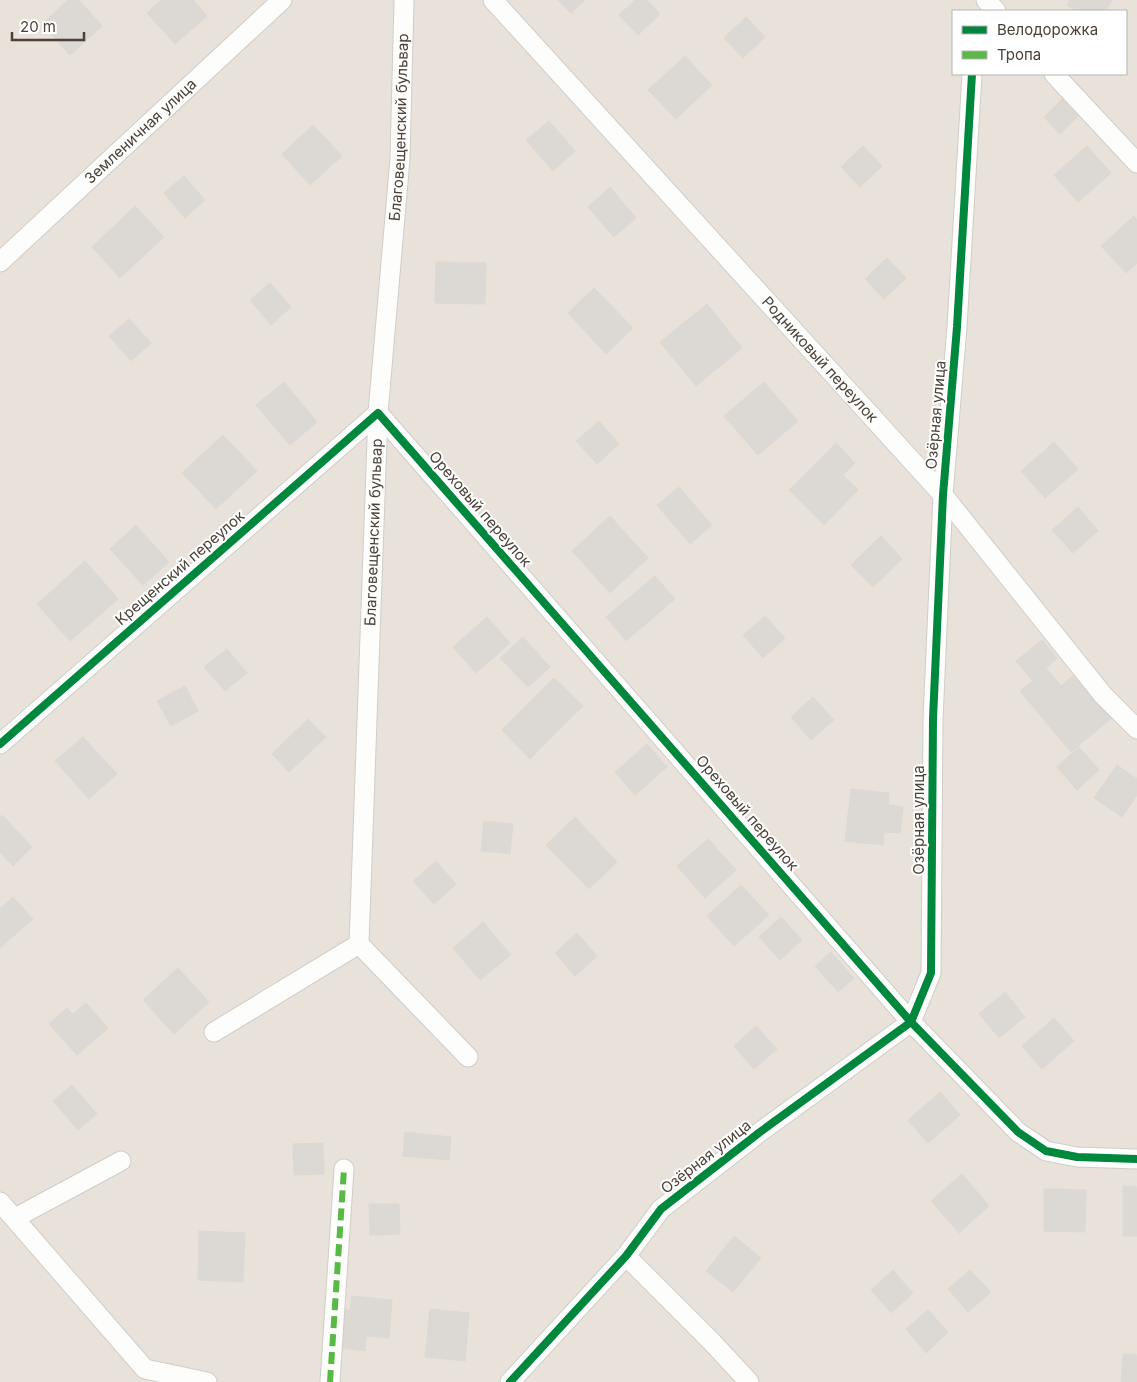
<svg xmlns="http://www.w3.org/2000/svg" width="1137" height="1382" font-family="Inter,sans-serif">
<rect width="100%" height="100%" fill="#f3f1ee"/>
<!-- residential -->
<path fill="#e8e2db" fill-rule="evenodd" d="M0,0H1137V1382H0ZM953,11H1126V74H953Z"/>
<!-- building -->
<path fill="#dcd8d4" stroke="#dcd8d3" d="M68,0H79L102,26L70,55L42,24Z
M161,0H193L207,16L175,44L147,13Z
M558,0H585L571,13Z
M635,0H647L660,14L638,35L619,15Z
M1070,0H1112L1106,11H1078L1067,5Z
M746,17L765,37L743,58L724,38Z
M685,56L712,85L676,119L648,90Z
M1062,99L1078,116L1060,134L1044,117Z
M549,121L575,151L553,171L526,140Z
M313,125L342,156L310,185L282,154Z
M863,146L882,166L860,187L841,167Z
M1087,146L1111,173L1078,202L1054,175Z
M184,176L205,200L185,218L164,193Z
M610,187L636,218L614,237L588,207Z
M135,206L164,237L120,278L92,247Z
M1134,216L1137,220V263L1126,273L1101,246Z
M887,258L906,278L884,299L865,279Z
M436,262L486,263L485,304L435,303Z
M270,283L291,307L271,325L250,300Z
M594,288L633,328L606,354L568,313Z
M707,304L742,348L696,386L660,342Z
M129,319L151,343L131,361L109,336Z
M284,382L317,422L290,445L256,405Z
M764,382L798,421L758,455L724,416Z
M599,421L619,444L597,464L576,441Z
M223,435L257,471L216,509L182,473Z
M1054,442L1078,469L1045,498L1021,471Z
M836,443L855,463L843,475L858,490L824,525L789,490Z
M679,487L712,525L690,544L657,505Z
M1078,507L1098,531L1073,553L1052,530Z
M610,516L648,558L610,593L572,551Z
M136,525L169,562L143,585L110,549Z
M881,536L902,559L873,587L851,565Z
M85,561L118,599L70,641L37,604Z
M655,576L675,599L626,641L606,617Z
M765,616L785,638L763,658L743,635Z
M487,617L510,643L476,673L453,647Z
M523,637L550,667L528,687L500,658Z
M1042,640L1057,658L1046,668L1061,686L1076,673L1113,717L1071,752L1020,691L1033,681L1016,661Z
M227,649L247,673L225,691L204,667Z
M554,678L583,706L530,759L502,730Z
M185,686L198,711L171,726L157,701Z
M813,697L834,720L811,740L791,717Z
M308,719L326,737L289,772L272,754Z
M83,737L117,774L89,799L55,761Z
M647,744L667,767L635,795L615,772Z
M1079,747L1099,770L1077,790L1057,767Z
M1117,765L1137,779V795L1122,817L1094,798Z
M851,789L889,793L888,805L903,807L900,833L884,832L883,845L845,841Z
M2,815L32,847L13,866L0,852V817Z
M575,817L617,862L589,889L546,845Z
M484,821L513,824L510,854L481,851Z
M708,839L736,870L705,898L677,866Z
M436,861L456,884L434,904L413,881Z
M741,885L769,915L734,946L707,916Z
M13,897L33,919L0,948V909Z
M781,917L802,940L780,960L759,937Z
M483,922L511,955L480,980L453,948Z
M577,933L597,956L575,976L555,953Z
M831,952L854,978L838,992L815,966Z
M178,968L209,1002L174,1034L143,1000Z
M1005,992L1025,1017L999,1038L979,1014Z
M86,1003L108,1028L77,1055L49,1024L67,1008L73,1014Z
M1054,1018L1074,1041L1042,1069L1022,1046Z
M756,1026L777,1049L754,1069L734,1046Z
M72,1085L97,1114L78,1130L53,1101Z
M940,1092L960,1115L928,1143L908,1120Z
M405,1132L451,1137L449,1160L403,1156Z
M323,1143L324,1174L294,1175L293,1144Z
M962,1174L989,1206L959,1233L931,1201Z
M1123,1186L1137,1187V1236H1123Z
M1044,1189L1086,1190L1085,1232L1044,1231Z
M369,1204H399L400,1234L370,1235Z
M199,1231L245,1233L243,1282L198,1280Z
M734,1236L761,1258L733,1292L706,1271Z
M893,1270L913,1293L891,1313L871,1290Z
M970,1270L991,1292L968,1312L948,1289Z
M352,1296L392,1300L389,1338L366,1336L365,1351L340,1348L344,1310H350Z
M430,1309L469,1313L465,1361L425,1357Z
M928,1310L948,1332L926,1353L906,1329Z
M1123,1354L1137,1355V1382H1121Z"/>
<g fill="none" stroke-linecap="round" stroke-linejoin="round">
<defs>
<g id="street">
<path id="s1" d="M493,0L943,495L1103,695L1137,729"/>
<path d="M986,0L996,11"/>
<path d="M1054,74L1137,163"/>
<path id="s2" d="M0,262L282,0"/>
<path d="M0,744L378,413L911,1022L1018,1132L1046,1151L1077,1157L1137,1159"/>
<path id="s3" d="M359,944L378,413L400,159L404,0"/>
<path d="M359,944L468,1057"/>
<path d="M214,1032L359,944"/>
<path d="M0,1202L145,1369L207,1382"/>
<path d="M15,1218L121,1161"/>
<path d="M626,1256L711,1341L749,1382"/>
<path d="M330,1382L344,1169"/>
<path d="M510,1382L626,1256L661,1209L760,1132L911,1022L931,973L933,719L943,495L957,327L972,74"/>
</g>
</defs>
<!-- street casing -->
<use href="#street" stroke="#d0cdc9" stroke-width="21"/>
<!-- street -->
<use href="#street" stroke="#fdfdfc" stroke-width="19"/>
<!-- quiet -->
<path stroke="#58b947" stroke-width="6" stroke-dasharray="12 6" stroke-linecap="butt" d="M330,1382L344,1169"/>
<defs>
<path id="cycleway" d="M0,744L378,413L911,1022L1018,1132L1046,1151L1077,1157L1137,1159
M510,1382L626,1256L661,1209L760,1132L911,1022L931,973L933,719L943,495L957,327L972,74"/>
</defs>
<!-- cycleway casing -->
<use href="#cycleway" stroke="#fff" stroke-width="11"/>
<!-- cycleway -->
<use href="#cycleway" stroke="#00873e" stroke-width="8"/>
</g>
<g text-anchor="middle" stroke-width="4" stroke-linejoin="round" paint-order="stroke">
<!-- street labels -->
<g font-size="15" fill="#4b4138" stroke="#fff">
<text dy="5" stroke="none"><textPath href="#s3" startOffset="818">Благовещенский бульвар</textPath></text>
<text dy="5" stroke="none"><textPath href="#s2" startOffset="192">Земленичная улица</textPath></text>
<text dy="5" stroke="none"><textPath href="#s1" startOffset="486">Родниковый переулок</textPath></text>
<text transform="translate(936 415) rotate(-85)" y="5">Озёрная улица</text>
<text transform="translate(480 509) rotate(49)" y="5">Ореховый переулок</text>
<text dy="5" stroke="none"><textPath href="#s3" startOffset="412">Благовещенский бульвар</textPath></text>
<text transform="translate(180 568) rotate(-41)" y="5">Крещенский переулок</text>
<text transform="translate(747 813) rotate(49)" y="5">Ореховый переулок</text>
<text transform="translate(919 820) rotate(-90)" y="5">Озёрная улица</text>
<text transform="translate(706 1157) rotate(-38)" y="5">Озёрная улица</text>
</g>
</g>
<!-- legend -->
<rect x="952" y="10" width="175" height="65" fill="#ffffff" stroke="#b7b3af"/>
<rect x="962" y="26" width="25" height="8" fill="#00873e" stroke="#b7b3af"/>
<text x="997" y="35" font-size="15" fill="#4b4138">Велодорожка</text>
<rect x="962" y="51" width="25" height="8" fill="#58b947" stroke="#b7b3af"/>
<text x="997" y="60" font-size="15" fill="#4b4138">Тропа</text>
<!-- scale -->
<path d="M12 32v8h72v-8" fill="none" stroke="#4b4138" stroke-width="2.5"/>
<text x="20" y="32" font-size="15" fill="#4b4138" stroke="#ffffff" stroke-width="4" paint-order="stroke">20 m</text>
</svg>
